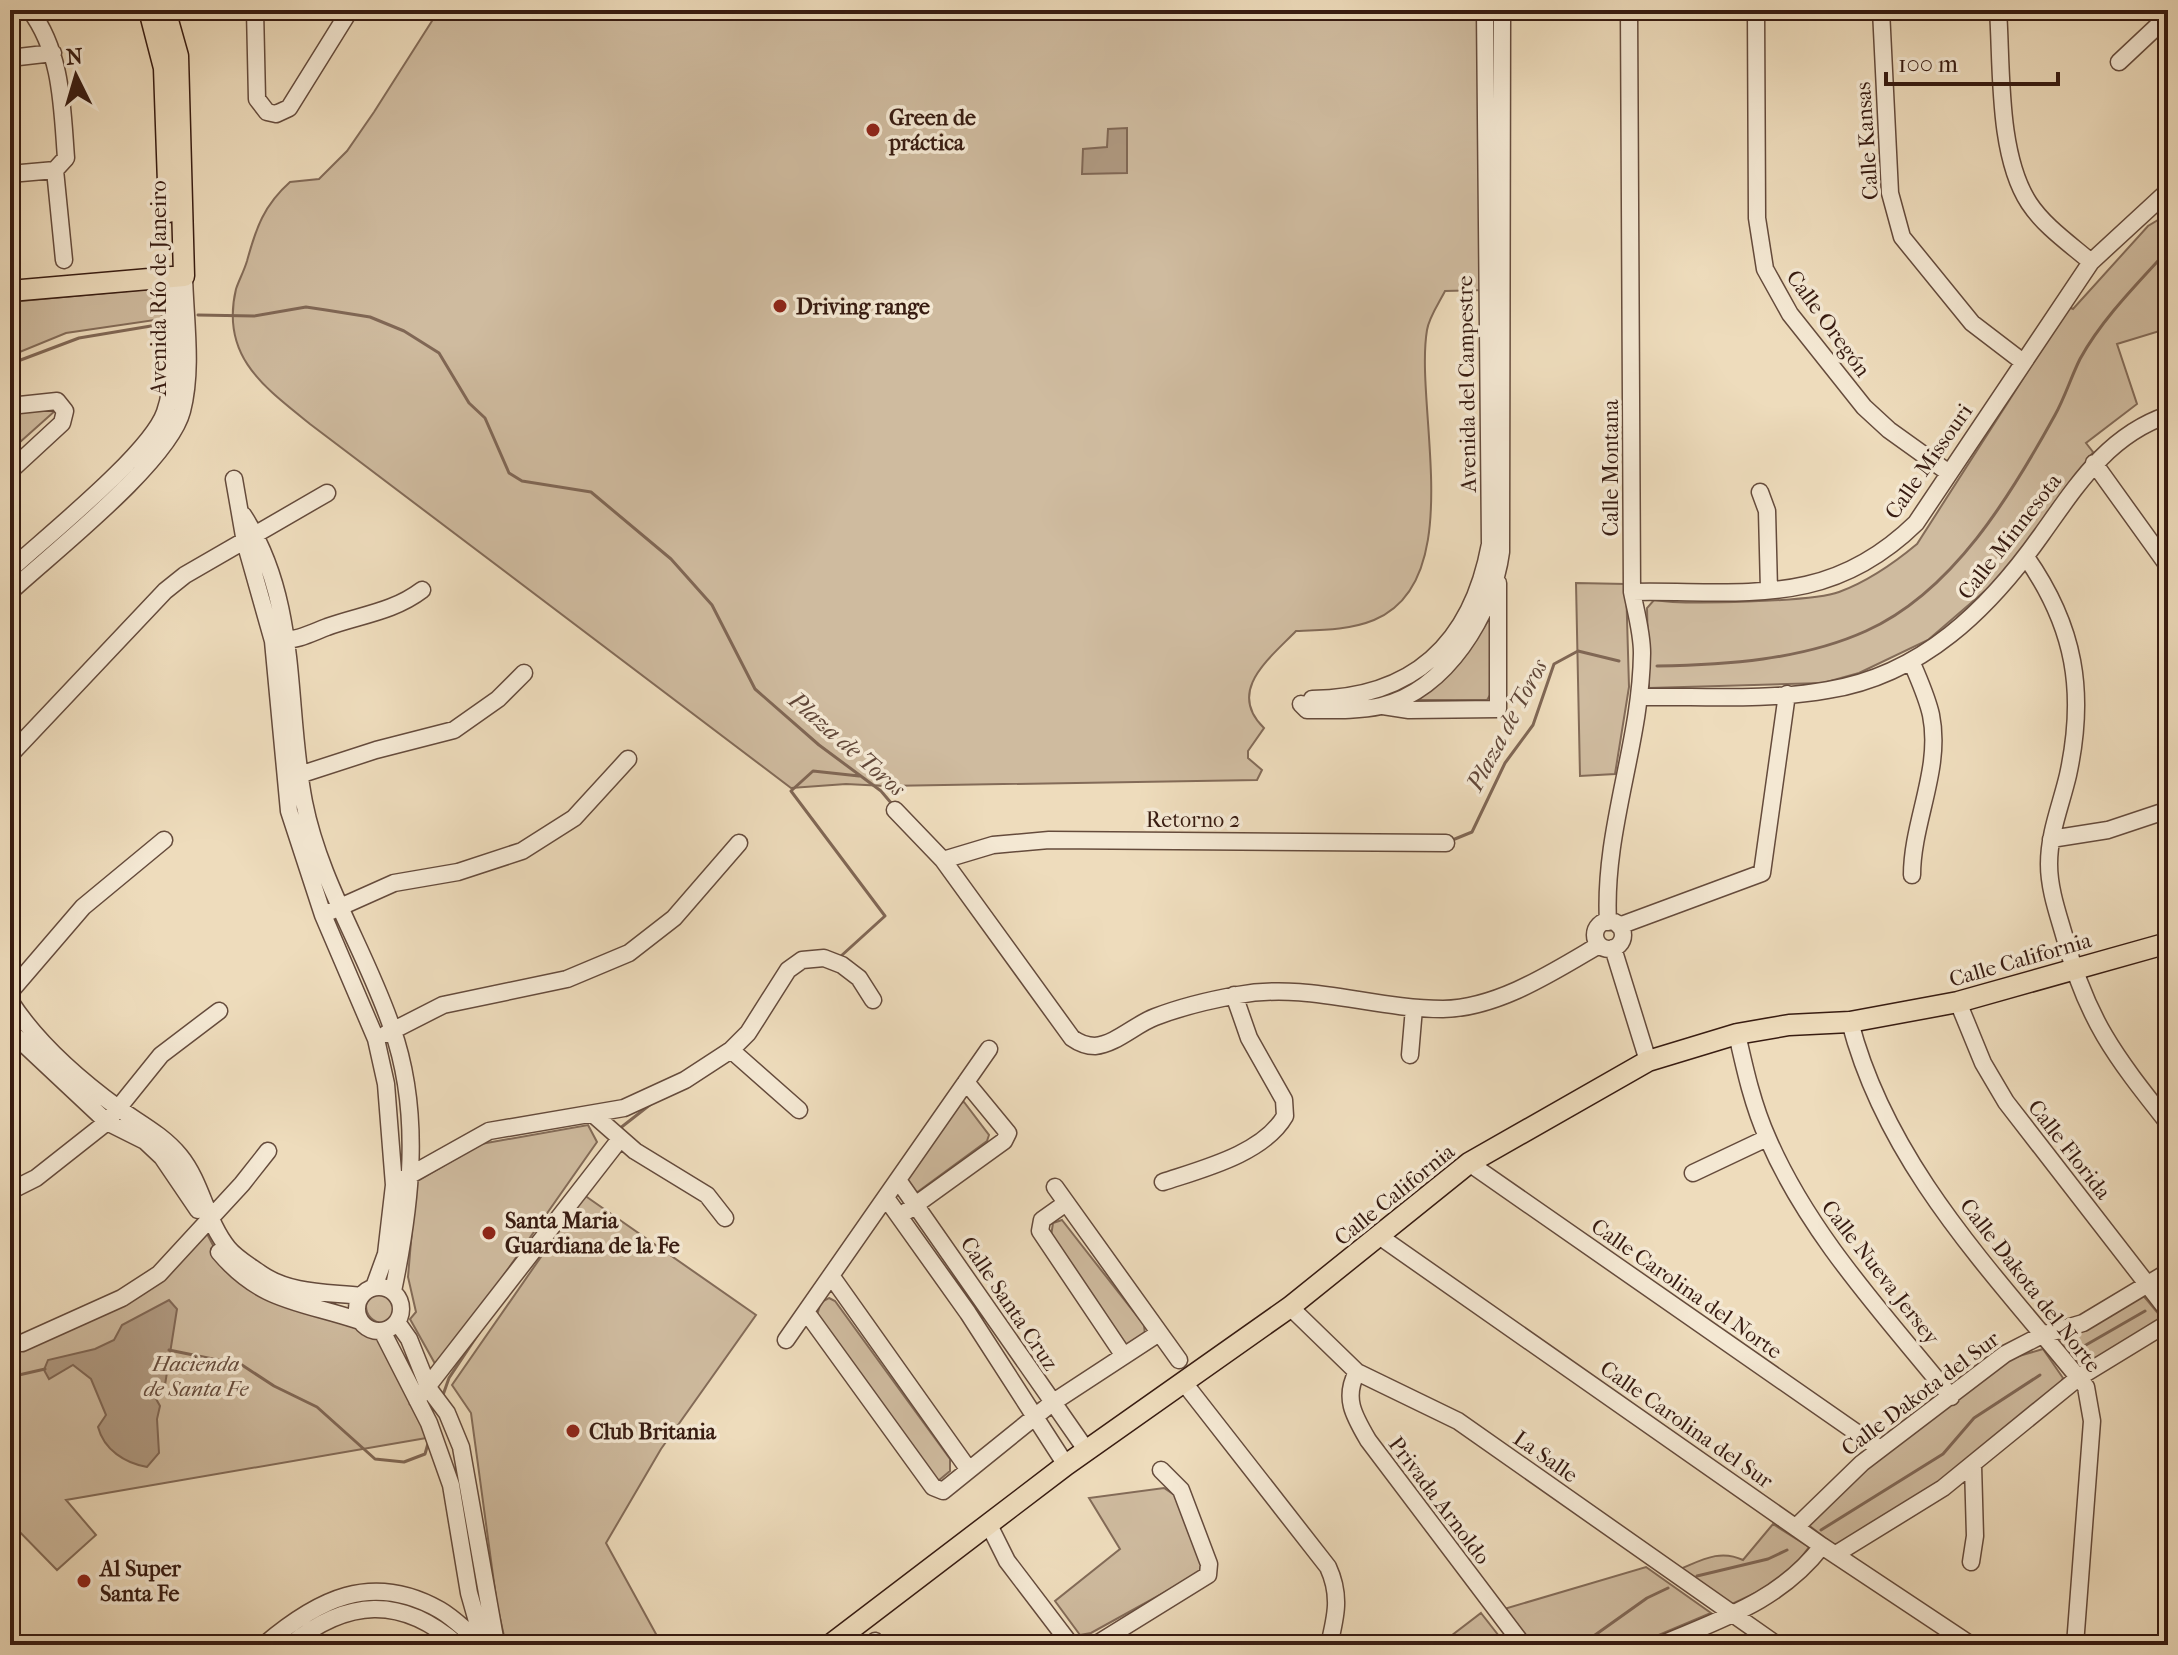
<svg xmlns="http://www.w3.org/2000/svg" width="2178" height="1655" font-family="'IM FELL French Canon',serif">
<rect width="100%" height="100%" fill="#eedcbc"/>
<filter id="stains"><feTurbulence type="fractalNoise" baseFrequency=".0025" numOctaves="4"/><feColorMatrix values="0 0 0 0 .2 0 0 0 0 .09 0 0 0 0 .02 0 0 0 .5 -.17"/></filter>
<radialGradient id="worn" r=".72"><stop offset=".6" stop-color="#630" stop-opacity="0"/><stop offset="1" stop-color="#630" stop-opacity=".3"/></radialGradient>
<!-- green -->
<path fill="#cfbb9f" stroke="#836b58" stroke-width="2" d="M439,10H1479L1484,290L1445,291C1439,303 1429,317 1427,330C1414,407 1469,581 1374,620C1350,630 1321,630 1296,631C1269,659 1226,691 1264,728L1248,751V758L1262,770L1257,780L885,786L846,784L791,788L310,424C264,387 220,356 236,289C239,280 244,271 247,261C256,228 264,205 290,182L319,179L347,151L374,112Z
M2168,214V320L2163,330L2117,344L2137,404L2086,443L2093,452L2077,479L1993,584L1928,640L1859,673L1823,683L1649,688L1647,608L1654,600C1682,605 1813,602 1839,592C1869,581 1893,564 1917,544L2069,307L2073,309L2148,226Z
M160,288L162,319L66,333L10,356V302Z
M10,403L56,410L10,451Z
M1576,583L1626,584L1629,687L1615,774L1580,776Z
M1490,618L1495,687L1487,700H1416L1460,662Z
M964,1102L989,1135L987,1141L912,1196L904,1182L959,1103Z
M588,1125L597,1142L438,1369L410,1319L416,1312L408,1277L416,1182L481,1144Z
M584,1195L756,1315L661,1449L606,1543L662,1645H506L497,1605L471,1413L452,1385Z
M1062,1220L1144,1325L1145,1335L1127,1346L1051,1236L1053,1223Z
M203,1226L216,1251L330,1314L376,1331L438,1436L66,1500L96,1535L57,1570L10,1522V1344H23L129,1297Z
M366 1306a17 17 0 1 1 34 0a17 17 0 1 1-34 0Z
M2142,1294L2162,1318L2078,1370L2057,1340Z
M829,1298L835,1301L950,1459V1471L938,1481L817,1315L821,1302Z
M2043,1349L2063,1378L2060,1385L1917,1502L1837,1547L1807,1524L1829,1493L2005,1360Z
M1164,1488L1176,1496L1204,1564L1198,1574L1091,1633L1080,1635L1055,1601L1120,1549L1089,1498Z
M1773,1524L1809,1547L1785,1579L1730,1605L1680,1569C1702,1560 1720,1549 1743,1560Z
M1646,1567L1711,1613L1635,1645H1532L1504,1609Z
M1481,1613L1506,1645H1451L1447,1639Z"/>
<!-- water -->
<path fill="#b09a82" stroke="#806755" stroke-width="2" d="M1127,128V173L1082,174L1083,149L1107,147L1108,129Z
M169,1300L177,1309L165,1385L155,1397L160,1406L157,1419L159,1453L147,1467C125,1463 104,1450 98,1427L106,1415L91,1379L73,1365L49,1379L44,1370L48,1360L95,1349L114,1340L122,1325Z"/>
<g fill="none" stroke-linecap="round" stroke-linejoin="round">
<!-- stream -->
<path stroke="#806755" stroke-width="3" d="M198,315L254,316L306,307L326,310L370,317L404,331L439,353L469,403L485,418L509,473L522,481L591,492L671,559L712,605L755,689L819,745L881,791L892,804
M10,364L79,338L157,325
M1657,666C1725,665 1802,660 1866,631C1953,592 2011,495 2055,415C2065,397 2071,377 2080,359C2102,319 2137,284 2168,250
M1450,841L1472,832L1505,763L1533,725L1554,664L1578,651L1619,661
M841,956L885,916L791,791L813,771L859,776
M619,1129L651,1104
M169,1350L242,1365L274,1386L317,1407L375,1459L404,1462L425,1454L429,1440
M2072,1353L2145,1311
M10,1377L45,1369
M443,1395L449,1378L479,1333
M1821,1530L1943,1454L1974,1418L2040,1375
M1697,1576L1768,1559L1787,1550
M1581,1645L1647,1598L1668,1588"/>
<defs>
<path id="minor" d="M30,10C62,53 62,106 66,158L55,170
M255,10L257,99L267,112L276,114L289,108L350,10
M1756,10L1757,218L1765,269L1790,314L1864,407L1889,430L1949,473
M1881,10L1890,193L1902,237L1972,323L2023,362
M1998,10C2002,66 1997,154 2029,203C2044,226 2070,244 2091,262
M10,58L53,53
M2119,62L2168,16
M55,170L64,260
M10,174L55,170
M10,406L57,401L65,411L62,423L10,471
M2094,463L2168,566
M234,479L245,542L273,641L289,811L323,915L376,1039L386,1084L394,1185L386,1254L374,1287
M1760,492L1767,511L1769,590
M243,515C300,602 285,705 304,802C320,883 366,951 392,1028C422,1113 411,1205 393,1291
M2026,557C2075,627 2086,692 2068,775C2061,805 2049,833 2049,864C2049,888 2057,911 2064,935C2087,1020 2114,1055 2168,1123
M10,570C47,536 151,453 165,412C178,375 171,316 171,276
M10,592C52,553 169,462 182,411C193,369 185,319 184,276
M1632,592C1745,590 1828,609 1916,523L2091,262L2168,191
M279,641C298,640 309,634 327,627C360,615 393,612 422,590
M1912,663C1919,680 1927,697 1931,715C1942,769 1912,822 1912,875
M1639,697C1701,696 1767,701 1828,690C1922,675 1989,609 2042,534C2077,485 2108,435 2168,415
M1312,699C1414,698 1472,642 1490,544L1485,10
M1301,704L1307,710C1331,710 1358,711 1381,706C1446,691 1493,613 1501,552L1502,10
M1383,706L1409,710L1498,709V583
M10,755L165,591L185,575L327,493
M290,778L376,750L454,730L498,699L524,673
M895,810L943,860L1072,1038C1079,1043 1087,1046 1095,1046C1116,1044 1136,1024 1155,1017C1181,1007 1210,1000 1238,995C1308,982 1373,1009 1443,1009C1498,1008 1553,972 1599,945
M2051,839L2108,830L2168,810
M943,860L993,845L1049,840L1446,843
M329,912L394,883L458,872L522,851L574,818L628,759
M1595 935a14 14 0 1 1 28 0a14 14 0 1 1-28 0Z
M1608,922C1603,830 1641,744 1642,653C1642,633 1636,612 1632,592L1629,10
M1619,926L1762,873L1787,694
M1613,948L1648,1061
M10,992L83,907L164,840
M10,1001C37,1043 77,1078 118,1108C139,1123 163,1135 180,1156C202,1183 206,1221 228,1248C236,1258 250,1266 261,1274C291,1294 326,1292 361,1296
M1958,1002L1983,1063L2006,1102L2168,1311
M1850,1022C1888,1168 1994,1273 2086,1387L2092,1421L2075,1645
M10,1031L107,1122L145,1141L162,1157L198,1210
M386,1034L443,1005L567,979L629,953L674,918L739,843
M1737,1034C1745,1070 1753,1106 1768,1139C1810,1236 1885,1315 1951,1397
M731,1050L799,1110
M1410,1055L1414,1008
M594,1115L635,1151L707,1195L725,1218
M1469,1163L1880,1449
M1693,1173L1767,1138
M405,1178L489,1131L624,1108L685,1080L731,1050L748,1033L788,970L802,960L824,958L842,965L859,978L873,1000
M898,1180L1087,1451
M1163,1182C1202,1169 1263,1154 1285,1116L1284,1100L1249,1038L1234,995
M1055,1187L1179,1360
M10,1191L36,1178L107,1122L161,1055L219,1011
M886,1198L968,1313L1066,1465
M1066,1203L1042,1220L1040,1231L1124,1356
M907,1211L1004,1141L1008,1133L966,1082
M1379,1236L1822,1546L1971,1645
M219,1252C262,1303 301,1301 360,1321
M832,1277L969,1470
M357 1309a22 22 0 1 1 44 0a22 22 0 1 1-44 0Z
M1290,1307L1357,1372L1458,1421L1777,1645
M807,1313L933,1487L943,1491L1052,1403L1159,1333
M397,1322L409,1339L429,1389L447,1413L461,1447L495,1638
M382,1331L429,1423L451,1485L469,1593L482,1639
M786,1340L989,1049
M22,1343L122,1298L159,1274L242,1184L268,1151
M1357,1372C1343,1398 1354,1416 1368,1440L1523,1645
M1185,1384L1328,1567C1341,1595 1336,1616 1329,1645
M417,1400L620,1139
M989,1525L1007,1561L1071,1645
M1796,1527L1862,1463L2005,1354L2042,1335L2083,1323L2168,1272
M1836,1554L1943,1488L2078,1378L2168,1323
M1971,1562L1975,1536L1973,1465
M875,1641L878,1645
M264,1645C317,1600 371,1571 440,1610C454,1618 466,1631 479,1641
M290,1645C347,1599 401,1595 458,1645
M1095,1645L1208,1575L1209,1564L1181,1490L1161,1470
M1660,1645C1721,1619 1780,1601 1822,1546"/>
<path id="major" d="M149,10L164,68L169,212
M10,291L184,276L178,56L165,10
M830,1645L1066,1465L1290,1307L1469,1163L1648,1061L1737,1034L1789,1025L1850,1022L1958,1002L2168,943"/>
</defs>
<!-- minor casing -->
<use href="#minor" stroke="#654b3c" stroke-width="19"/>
<!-- major casing -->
<use href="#major" stroke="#371b11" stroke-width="23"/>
<!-- minor -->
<use href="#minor" stroke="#f4e8d3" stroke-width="16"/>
<!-- major -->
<use href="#major" stroke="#eedcbc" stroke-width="20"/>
</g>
<!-- markers -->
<g fill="#8f2418" stroke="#f4e8d3" stroke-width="3">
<circle cx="873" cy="130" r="8"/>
<circle cx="780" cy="306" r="8"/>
<circle cx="489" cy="1233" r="8"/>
<circle cx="573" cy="1431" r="8"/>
<circle cx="84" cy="1581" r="8"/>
</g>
<g text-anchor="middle" stroke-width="7" stroke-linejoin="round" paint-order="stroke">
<!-- poi labels -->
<g font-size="22" font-weight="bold" fill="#371b11" stroke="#f4e8d3" text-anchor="start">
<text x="889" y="125">Green de<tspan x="889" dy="25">práctica</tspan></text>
<text x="796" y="314">Driving range</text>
<text x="505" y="1228">Santa Maria<tspan x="505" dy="25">Guardiana de la Fe</tspan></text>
<text x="589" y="1439">Club Britania</text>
<text x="100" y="1576">Al Super<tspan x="100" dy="25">Santa Fe</tspan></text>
</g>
<!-- street labels -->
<g font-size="22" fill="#371b11" stroke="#f4e8d3">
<text transform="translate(1866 141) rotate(-94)" y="8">Calle Kansas</text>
<text transform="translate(158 288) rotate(-90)" y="8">Avenida Río de Janeiro</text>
<text transform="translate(1829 323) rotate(54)" y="8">Calle Oregón</text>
<text transform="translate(1466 384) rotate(-91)" y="8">Avenida del Campestre</text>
<text transform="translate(1928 461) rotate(-55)" y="8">Calle Missouri</text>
<text transform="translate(1610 468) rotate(-90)" y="8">Calle Montana</text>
<text transform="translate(2009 536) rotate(-52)" y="8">Calle Minnesota</text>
<text x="1193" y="827">Retorno 2</text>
<text transform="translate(2020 959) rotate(-16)" y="8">Calle California</text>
<text transform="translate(2070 1149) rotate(52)" y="8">Calle Florida</text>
<text transform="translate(1394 1194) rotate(-39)" y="8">Calle California</text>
<text transform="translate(1881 1272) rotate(52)" y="8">Calle Nueva Jersey</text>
<text transform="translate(2031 1285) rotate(52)" y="8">Calle Dakota del Norte</text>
<text transform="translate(1687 1288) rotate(35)" y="8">Calle Carolina del Norte</text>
<text transform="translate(1010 1303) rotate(56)" y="8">Calle Santa Cruz</text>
<text transform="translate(1920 1393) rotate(-37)" y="8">Calle Dakota del Sur</text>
<text transform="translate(1687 1424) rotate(35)" y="8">Calle Carolina del Sur</text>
<text transform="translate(1546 1456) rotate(35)" y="8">La Salle</text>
<text transform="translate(1440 1500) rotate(53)" y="8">Privada Arnoldo</text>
</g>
<!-- park labels -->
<g font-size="22" font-style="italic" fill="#654b3c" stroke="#f4e8d3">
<text x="196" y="1371">Hacienda<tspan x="196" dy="25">de Santa Fe</tspan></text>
</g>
<!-- water labels -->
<g font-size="24" font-style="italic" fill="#614739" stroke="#f4e8d3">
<text transform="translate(1507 725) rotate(-62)" y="8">Plaza de Toros</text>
<text transform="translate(847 744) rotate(41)" y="8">Plaza de Toros</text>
</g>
</g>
<!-- margin -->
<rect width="2178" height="1655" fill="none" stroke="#eedcbc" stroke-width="40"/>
<rect x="12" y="12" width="2154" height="1631" fill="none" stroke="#371b11" stroke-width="4"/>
<rect x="20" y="20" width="2138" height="1615" fill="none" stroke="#371b11" stroke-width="2"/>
<!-- north arrow -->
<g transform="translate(76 76) rotate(355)" stroke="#f4e8d3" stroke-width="6" paint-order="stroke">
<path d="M0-6L14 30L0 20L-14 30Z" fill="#371b11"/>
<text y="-12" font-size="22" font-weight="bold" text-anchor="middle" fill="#371b11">N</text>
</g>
<!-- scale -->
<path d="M1886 72v12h172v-12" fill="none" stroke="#371b11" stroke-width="4"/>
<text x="1898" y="72" font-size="24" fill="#371b11" stroke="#f4e8d3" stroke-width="6" paint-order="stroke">100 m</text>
<rect width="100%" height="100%" filter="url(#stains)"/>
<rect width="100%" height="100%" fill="url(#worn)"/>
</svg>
